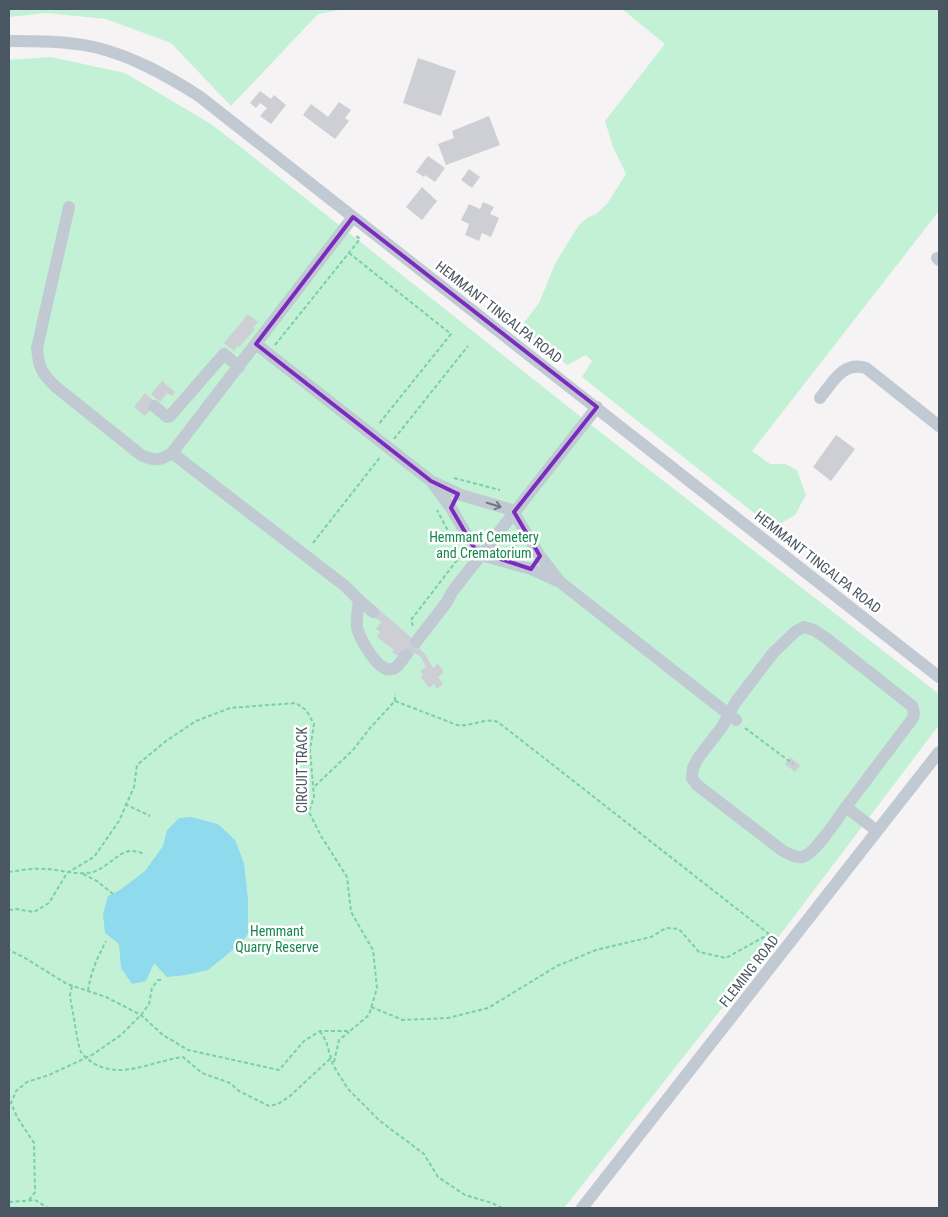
<svg xmlns="http://www.w3.org/2000/svg" width="948" height="1217" font-family="'Roboto Condensed',sans-serif">
<rect width="100%" height="100%" fill="#f5f3f3"/>
<!-- green -->
<path fill="#c3f1d5" d="M9,9H345L318,14L231,106L171,43L106,19L47,13L9,17Z
M622,9H939V211L752,451L770,464H785L797,470L806,495L795,515L773,528L582,377L592,361L586,355L567,365L520,328L539,303L556,262L579,225L587,218L596,214L607,204L626,174L613,147L605,121L665,44Z
M51,57L125,73L211,124L247,152L586,421L939,694V725L780,935L564,1208H9V60Z"/>
<!-- water -->
<path fill="#90daee" d="M191,817L218,824L235,840L244,863L248,900V934L240,944L208,970L186,975L167,977L154,963L146,981L132,984L121,968L119,944L105,933L103,914L108,896L120,890L145,871L163,846L167,830L179,818Z"/>
<!-- building -->
<path fill="#cdcfd5" d="M418,58L456,71L441,116L403,103Z
M260,91L271,99L274,95L286,105L271,124L260,116L267,108L260,103L256,108L250,103Z
M339,102L351,110L345,118L349,121L335,139L303,115L311,104L328,117Z
M489,116L500,145L446,165L438,144L454,138L452,131Z
M428,156L445,168L435,182L425,175L424,177L416,172Z
M469,169L480,177L472,188L461,180Z
M422,187L437,201L422,220L406,207Z
M483,202L494,207L490,214L499,218L491,237L482,233L479,241L465,235L469,224L461,220L469,204L480,209Z
M248,314L258,322L253,328L255,329L239,347L238,346L234,351L224,343Z
M162,381L175,392L172,396L167,393L160,402L151,394Z
M145,393L156,403L145,416L134,407Z
M836,435L855,449L831,481L813,467Z
M377,608L421,646L419,648L425,654L433,668L438,664L444,672L438,677L443,684L437,689L434,684L429,688L421,677L423,675L420,671L426,667L421,657L415,653L410,659L398,656L392,652L394,650L377,637L380,632L376,629L381,622L371,615Z
M790,757L800,765L795,772L785,764Z"/>
<g fill="none" stroke-linecap="round" stroke-linejoin="round">
<!-- path -->
<path stroke="#7ad0a6" stroke-width="2" stroke-dasharray="4 2.5" stroke-linecap="butt" d="M349,253L451,334L378,425
M275,345L360,239L355,235
M394,439L468,346
M454,478L500,490
M313,543L381,456
M413,626L411,620L461,555L437,510
M395,701L457,725C472,727 485,717 498,722L778,941
M745,728L793,764
M315,786L353,750L370,728L395,701V694
M125,804L150,816
M9,872C21,870 35,868 47,869C62,870 79,876 93,872C114,865 121,843 144,854
M83,874L97,881L113,894
M9,910L16,909L34,912L49,903L67,873L94,857L119,821L134,787L137,765L166,741L196,721L230,708L296,703L306,710L314,724L310,750L314,797L309,812L321,836L347,877L351,912L373,950L377,988L369,1015L350,1031H320L304,1041L279,1070L188,1050L163,1035L141,1015L106,997L67,984L25,958L9,950
M72,986L70,995L71,1003C74,1014 77,1044 81,1052C83,1056 89,1060 93,1063C122,1080 152,1061 183,1057L202,1073L230,1083L239,1091L269,1106L278,1104L290,1096L331,1058
M88,991C91,971 97,959 106,941
M371,1007L403,1020L448,1018L488,1008L557,966L596,950L651,937L666,928L679,929L699,952L726,958L769,934
M320,1031L326,1041L333,1065L348,1089L380,1121L424,1154L438,1177L465,1195L492,1203L502,1208
M334,1062L339,1040L349,1032
M29,1200L35,1192L34,1143L17,1117L11,1103L16,1091L27,1082L49,1075L92,1055L121,1035L141,1015L149,1004L152,988L158,980H163
M9,1202L35,1200L48,1208"/>
<!-- minor -->
<path stroke="#c1cad2" stroke-width="12" d="M9,41C37,41 66,41 94,47C132,56 166,75 199,96L939,677
M69,207L37,348C39,368 41,373 56,387L141,455C154,461 160,461 172,453L353,217
M937,258L939,260
M256,344L431,481
M820,398C833,382 843,361 866,368L939,426
M154,406L167,417L170,416L224,354L239,367
M172,453L345,586L359,600
M560,582L531,569L481,555L476,551L451,508L431,481L461,495L509,509L514,513L540,556L560,582L736,720
M373,612L359,600C358,608 356,619 357,627C359,638 379,674 392,669C398,668 402,660 406,655
M416,642L447,602L452,592L597,407
M846,807C838,818 814,855 802,857C795,858 789,854 783,851L697,785L692,778L693,768L698,758L722,727L735,703L773,653L796,631L804,627L814,630L826,638L912,706L914,713L913,718L846,807L877,831
M582,1208L939,752"/>
</g>
<!-- one-way arrows -->
<defs><path id="oneway-shaft" d="M-6 0H5M1.5-3L5.5 0L1.5 3" fill="none" stroke-width="1.6" stroke-linecap="round" stroke-linejoin="round" transform="scale(1.25)"/></defs>
<use stroke="#6e7983" href="#oneway-shaft" transform="translate(494 505) rotate(17)"/>
<!-- marked area -->
<path fill="none" stroke="#7b2cbf" stroke-width="4" stroke-linejoin="round" d="M353,217L597,407L514,512L540,556L531,569L476,551L451,508L458,494L431,481L256,344Z"/>
<g text-anchor="middle" stroke-width="5" stroke-linejoin="round" paint-order="stroke">
<!-- street labels -->
<g font-size="14" fill="#4a5661" stroke="#fff">
<text transform="translate(499 312) rotate(38)" y="5">HEMMANT TINGALPA ROAD</text>
<text transform="translate(818 562) rotate(38)" y="5">HEMMANT TINGALPA ROAD</text>
<text transform="translate(302 770) rotate(-90)" y="5">CIRCUIT TRACK</text>
<text transform="translate(749 971) rotate(-52)" y="5">FLEMING ROAD</text>
</g>
<!-- park labels -->
<g font-size="14" fill="#17864f" stroke="#fff">
<text x="484" y="542">Hemmant Cemetery<tspan x="484" dy="16">and Crematorium</tspan></text>
<text x="277" y="936">Hemmant<tspan x="277" dy="16">Quarry Reserve</tspan></text>
</g>
</g>
<!-- border -->
<rect width="948" height="1217" fill="none" stroke="#4a5661" stroke-width="20"/>
</svg>
